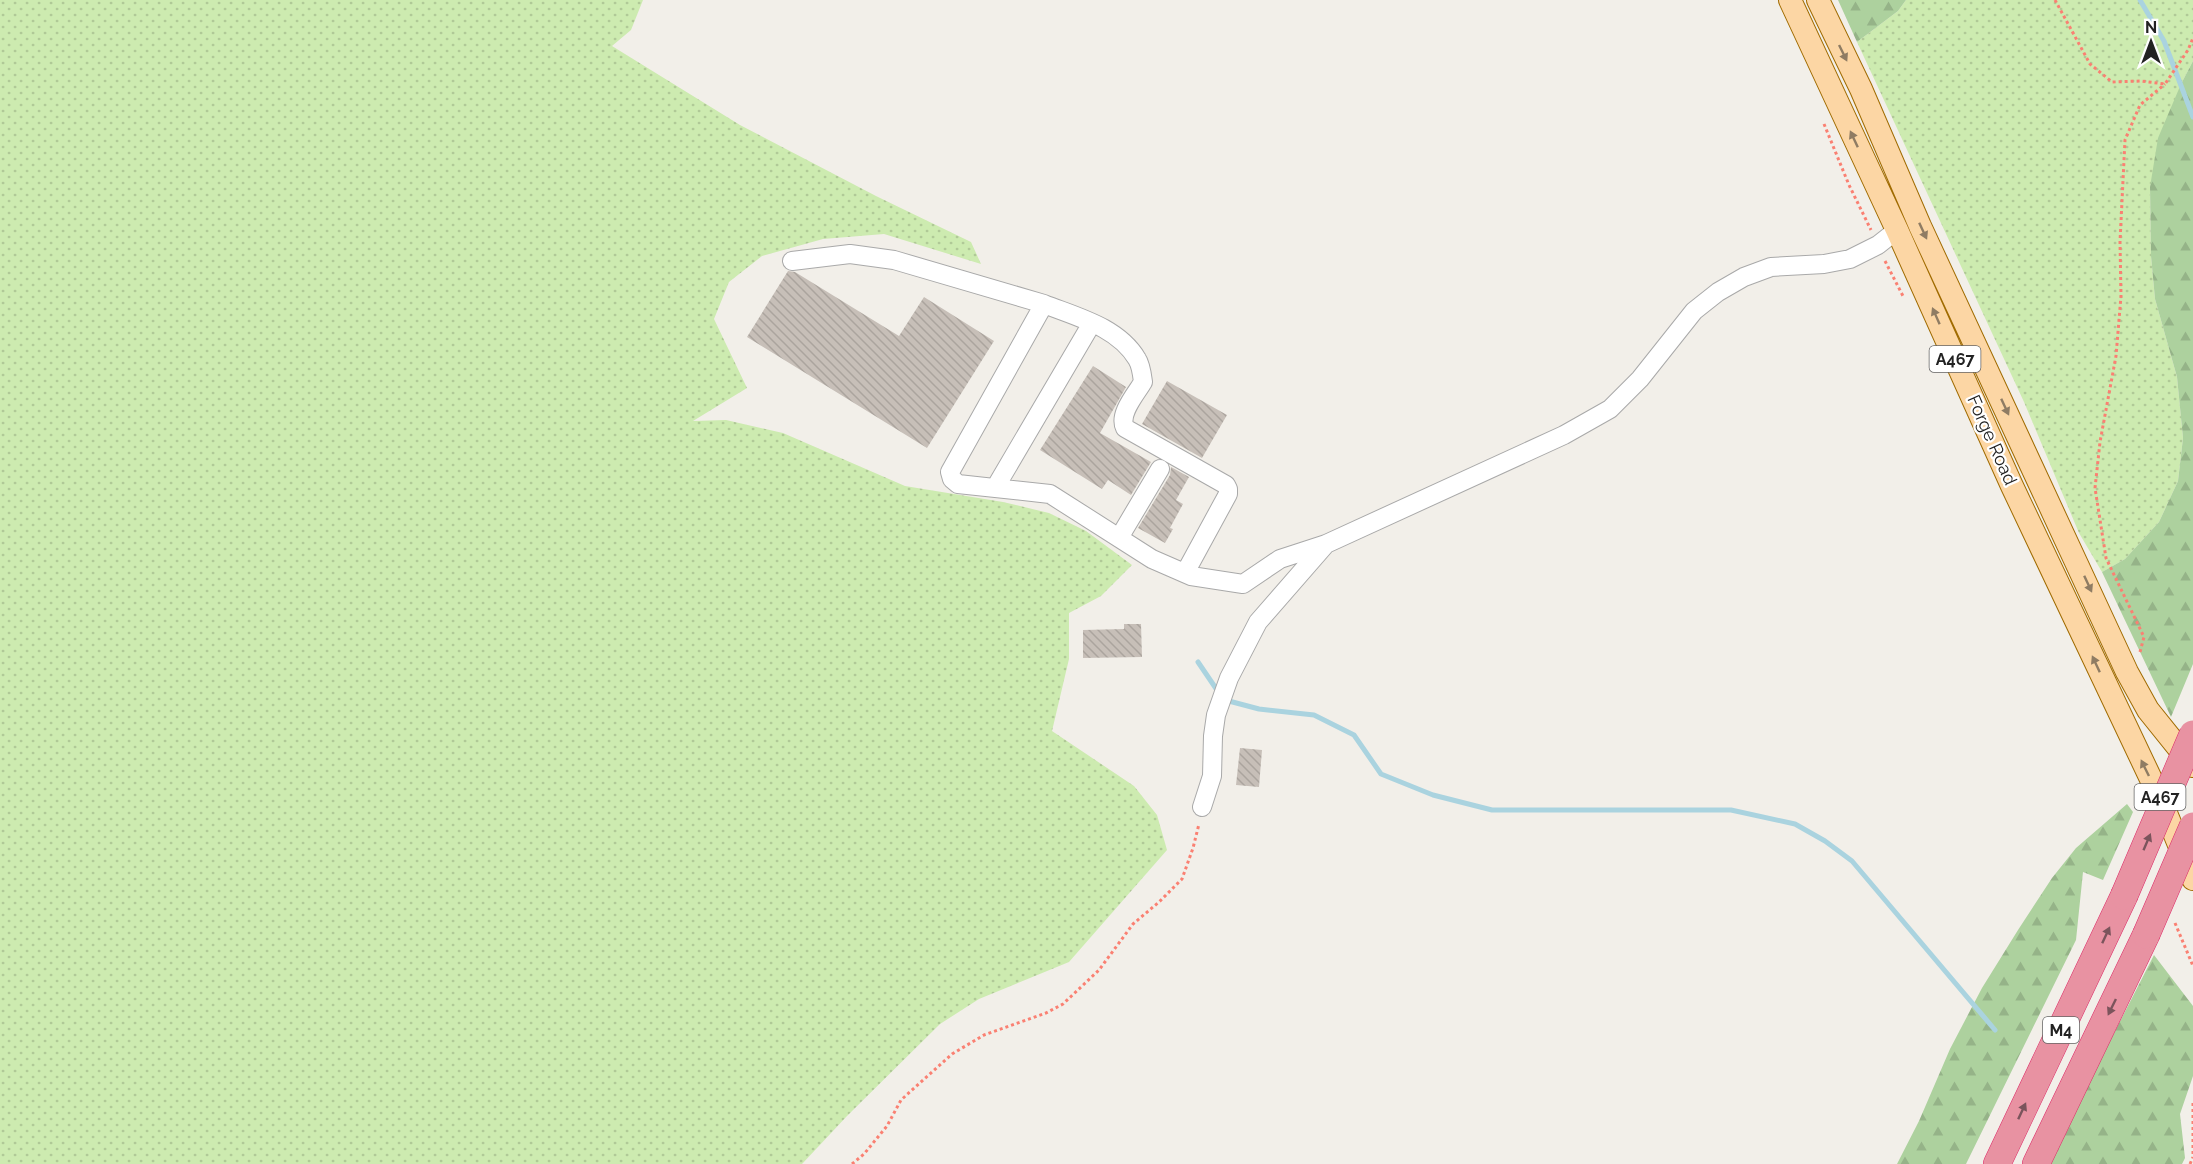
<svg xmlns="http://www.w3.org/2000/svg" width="2193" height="1164" font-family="Raleway,sans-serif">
<defs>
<pattern id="grass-dots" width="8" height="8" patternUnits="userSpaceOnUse" patternTransform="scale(1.5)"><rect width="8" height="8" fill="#cdebb0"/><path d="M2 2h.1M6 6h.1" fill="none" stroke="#b0c997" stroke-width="1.8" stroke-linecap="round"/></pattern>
<pattern id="forest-firs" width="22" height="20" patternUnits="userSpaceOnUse" patternTransform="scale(1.5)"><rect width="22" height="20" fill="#add19e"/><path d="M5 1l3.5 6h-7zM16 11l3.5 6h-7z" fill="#95b388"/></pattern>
<pattern id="building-back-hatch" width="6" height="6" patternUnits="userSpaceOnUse" patternTransform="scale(1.5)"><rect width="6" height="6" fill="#c7bfb8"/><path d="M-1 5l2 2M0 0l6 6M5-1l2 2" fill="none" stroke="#aba49e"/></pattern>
</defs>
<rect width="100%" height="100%" fill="#f2efe9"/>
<!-- grass -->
<path fill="url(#grass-dots)" d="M0,0H643L631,30L612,46L740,125L876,196L971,242L981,264L884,234L823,239L762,256L729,282L714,319L747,388L693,421L726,420L783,433L905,486L1003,502L1049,513L1086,531L1132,565L1101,596L1069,613V659L1052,731L1134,786L1157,815L1167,850L1069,962L979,999L940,1024L847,1116L802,1164H0Z
M1906,0H2193V61L2181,84L2150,187L2151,256L2155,299L2177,377L2183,438L2178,481L2159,522L2125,559L2102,572L2079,533L2024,402L1857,42L1898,11Z"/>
<!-- forest -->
<path fill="url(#forest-firs)" d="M1838,0H1906L1898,11L1857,42Z
M2193,61V664L2171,717L2102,572L2125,559L2159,522L2178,481L2183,438L2177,377L2155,299L2151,256L2150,187L2158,138L2181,84Z
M2127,804L2133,812L2103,880L2083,872L2076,940L1966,1164H1897L1919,1121L1950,1049L1982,988L2018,930L2052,878L2076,848Z
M2154,955L2193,1006V1076L2180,1114L2185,1158L2182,1164H2047Z"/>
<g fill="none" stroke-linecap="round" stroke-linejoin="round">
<!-- stream -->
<path stroke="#aad3df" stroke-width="5" d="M2140,0L2164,41L2193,117
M1198,662L1219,693
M1225,700L1259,709L1314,715L1354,735L1381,774L1433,795L1492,810H1731L1795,824L1825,841L1852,861L1995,1030"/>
</g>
<!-- building -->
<path fill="url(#building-back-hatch)" d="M788,271L795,272L899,336L924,297L994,341L927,448L747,337Z
M1093,366L1126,387L1100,433L1151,462L1131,495L1108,480L1102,489L1040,450Z
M1167,381L1227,415L1202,458L1142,424Z
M1171,467L1189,477L1176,500L1183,504L1170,528L1173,529L1165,543L1138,528L1170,475Z
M1124,624H1141L1142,657L1083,658V630L1124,629Z
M1240,748L1262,750L1259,787L1236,785Z"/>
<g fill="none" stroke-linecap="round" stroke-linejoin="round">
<defs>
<path id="minor" d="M792,261L850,254L894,260L1044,304
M995,488L1092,323
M1119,538L1160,469
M1185,573L1228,494V489L1226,485L1125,428C1118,414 1136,394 1143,382C1142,374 1141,365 1137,359C1118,327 1077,317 1044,304L950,472L952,479L958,484L1050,494L1152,559L1191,576L1243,584L1280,559L1326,544
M1202,807L1212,776L1213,736L1216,715L1229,678L1258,622L1326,544L1564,435L1610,409L1640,379L1694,311L1718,292L1744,277L1771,267L1824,264L1850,259L1878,245L1897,230"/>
<path id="major" d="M1790,0L1897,230L2012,486L2159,796L2193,879
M1818,0L1861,89L1920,226L2127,672L2148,710L2193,766"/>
<path id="highway" d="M1997,1164L2124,896
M2036,1164L2146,935"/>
</defs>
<!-- minor casing -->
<use href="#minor" stroke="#a9a9a9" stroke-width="20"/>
<!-- major casing -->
<use href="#major" stroke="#a06b00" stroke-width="24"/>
<!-- highway casing -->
<use href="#highway" stroke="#dc2a67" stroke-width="28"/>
<!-- path -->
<path stroke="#fa8072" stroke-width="3" stroke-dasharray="3 3" stroke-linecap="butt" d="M2055,0L2090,64L2112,82L2141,81L2165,84L2188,50L2193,38
M1824,124L1849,185L1871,230
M1885,261L1904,298
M2140,652L2144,637L2106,558L2095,488L2100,442L2116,356L2121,296L2120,242L2125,140L2140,105L2165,84
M2175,923L2193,966
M2193,1103V1156
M852,1164L864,1154L887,1126L901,1100L952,1054L984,1035L1046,1013L1063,1004L1099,970L1133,924L1159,902L1182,879L1193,848L1199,824
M2190,1164L2193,1157"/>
<!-- minor -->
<use href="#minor" stroke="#fff" stroke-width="18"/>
<!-- major -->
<use href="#major" stroke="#fcd6a4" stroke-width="22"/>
<!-- highway -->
<use href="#highway" stroke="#e892a2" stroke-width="27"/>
<defs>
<path id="highway-bridge" d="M2124,896L2193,734
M2146,935L2193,826"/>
</defs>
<!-- highway-bridge casing -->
<use href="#highway-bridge" stroke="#dc2a67" stroke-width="28" stroke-linecap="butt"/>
<!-- highway-bridge -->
<use href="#highway-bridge" stroke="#e892a2" stroke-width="27"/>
</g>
<!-- one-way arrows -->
<defs><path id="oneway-solid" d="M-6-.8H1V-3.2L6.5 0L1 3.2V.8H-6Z" transform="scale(1.5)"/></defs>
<g fill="#8f7c63">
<use href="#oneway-solid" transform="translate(1843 53) rotate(64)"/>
<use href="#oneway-solid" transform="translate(1854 139) rotate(-115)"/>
<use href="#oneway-solid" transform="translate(1923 231) rotate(65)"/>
<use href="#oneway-solid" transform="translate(1936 316) rotate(-114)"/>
<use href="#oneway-solid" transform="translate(2005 407) rotate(65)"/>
<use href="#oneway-solid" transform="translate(2088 584) rotate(65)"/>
<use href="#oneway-solid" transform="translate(2096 664) rotate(-115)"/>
<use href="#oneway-solid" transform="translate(2145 768) rotate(-116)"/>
</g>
<g fill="#7b545c">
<use href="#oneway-solid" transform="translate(2147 842) rotate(-67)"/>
<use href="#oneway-solid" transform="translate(2106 935) rotate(-65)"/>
<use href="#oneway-solid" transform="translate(2112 1007) rotate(116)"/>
<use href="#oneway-solid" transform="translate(2022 1111) rotate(-65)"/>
</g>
<g text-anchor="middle" stroke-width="4.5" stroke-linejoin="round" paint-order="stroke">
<!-- shield labels -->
<g fill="#fff" stroke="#646464" stroke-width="1.5">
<rect x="1929.5" y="346" width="51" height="26" rx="4.5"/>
<rect x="2134.5" y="784" width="51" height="26" rx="4.5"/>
<rect x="2043" y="1017" width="36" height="26" rx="4.5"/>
</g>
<g font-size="16" font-weight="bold" fill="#222">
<text x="1955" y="365">A467</text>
<text x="2160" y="803">A467</text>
<text x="2061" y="1036">M4</text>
</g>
<!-- street labels -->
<g font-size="18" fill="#222" stroke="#fff">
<text transform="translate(1992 440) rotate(66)" y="6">Forge Road</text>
</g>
</g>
<!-- north arrow -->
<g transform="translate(2151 42)" stroke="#ffffff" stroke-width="4.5" paint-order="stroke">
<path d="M0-4.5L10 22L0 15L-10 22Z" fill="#222222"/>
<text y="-9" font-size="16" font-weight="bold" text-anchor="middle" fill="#222222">N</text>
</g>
</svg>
